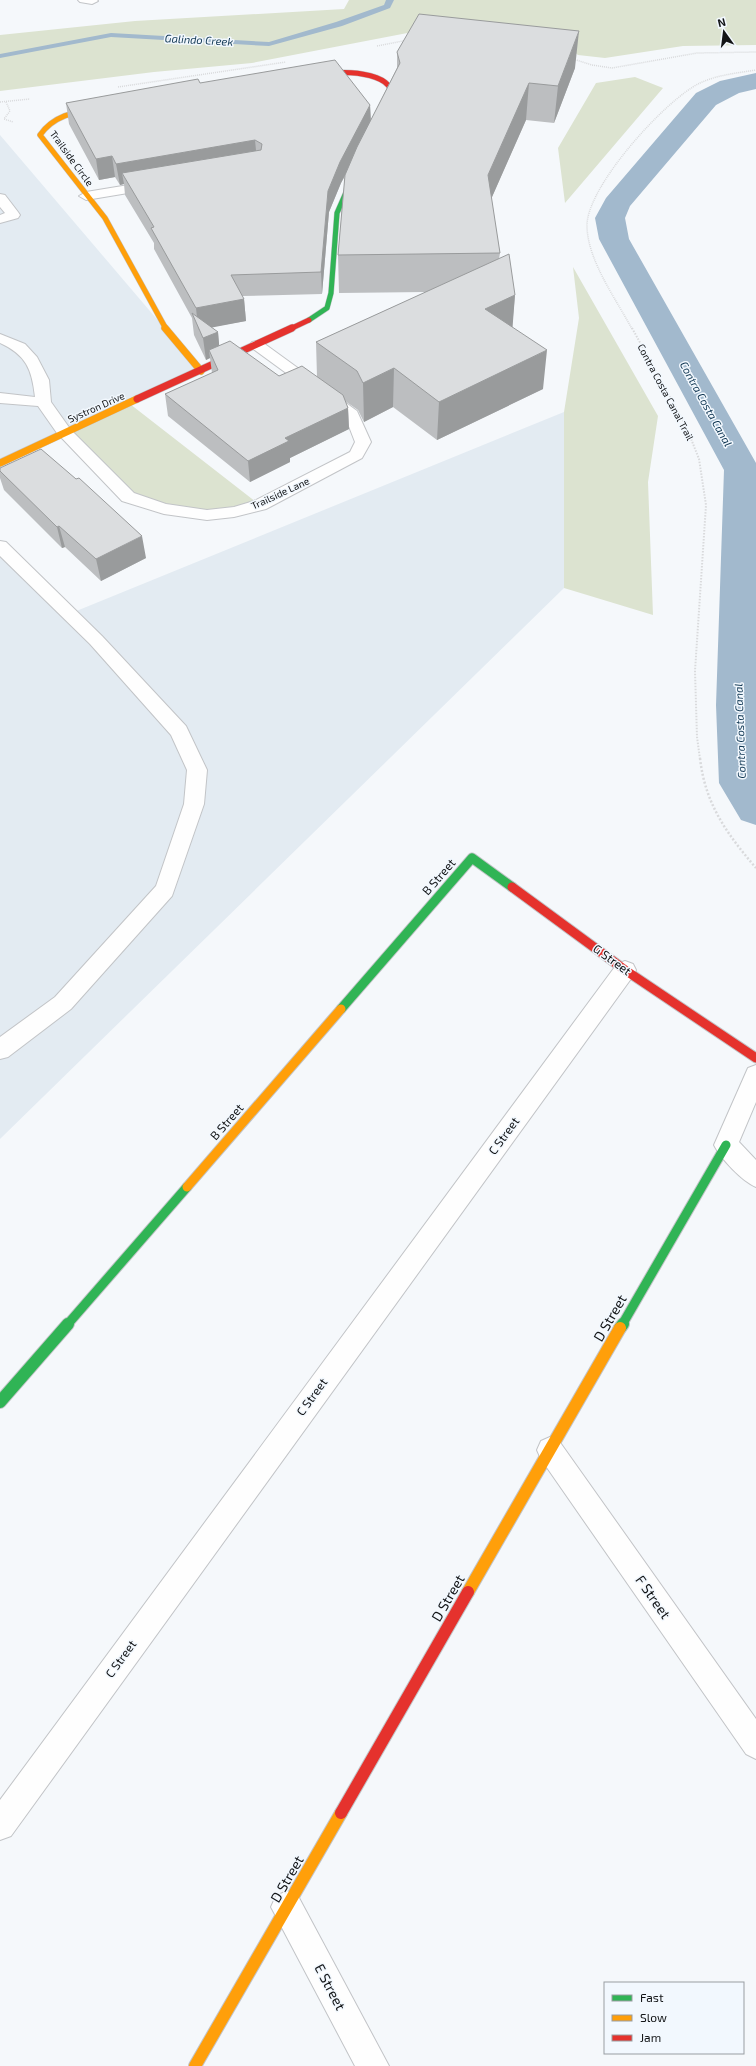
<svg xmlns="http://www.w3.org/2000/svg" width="756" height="2066" font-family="'Exo 2',sans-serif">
<rect width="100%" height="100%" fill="#f5f8fb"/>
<!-- built -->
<path fill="#e3ebf2" d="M0,135L201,371L0,462Z
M564,412V588L0,1139V546L69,614Z"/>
<!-- green -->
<path fill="#dce3d0" d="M349,0H756V45L683,46L605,58L578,55L549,31L423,30L252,63L154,72L0,91V35L135,21L344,9Z
M635,77L663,88L565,203L558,148L596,83Z
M573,267L658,416L648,482L653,615L564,588V412L579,318Z
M130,404L260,505L207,515L128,497L65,433Z"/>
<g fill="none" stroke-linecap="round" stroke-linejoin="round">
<!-- stream -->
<path fill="#a2b9cd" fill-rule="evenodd" d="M386,0H394L390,8L342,26L269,46L111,37L0,58V54L111,33L269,42L336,22L384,5Z"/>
<!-- canal -->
<path fill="#a2b9cd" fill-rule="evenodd" d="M756,73V89L739,93L716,105L630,206L625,218L629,239L756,463V825L741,820L719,783L716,705L724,470L599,239L595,218L606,198L696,93L720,81Z"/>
<defs>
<path id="lane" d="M78,0H97L98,1L92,4L80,2Z
M0,194L5,195L18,212L20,215L18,218L0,223V215L5,213L0,207Z
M0,334L25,344L37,357L49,380L51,402L73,433L71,436H59L38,406L0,403V393L35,397C32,369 26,355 0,343Z
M0,541L6,542L102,636L186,726L207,770L204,804L172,896L71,1009L8,1057L0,1059V1037L55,997L156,886L184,804L187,770L171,735L90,644L0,556Z"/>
<path id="street" d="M153,181L158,182L160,185L158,188L86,200L79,196L86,192Z
M257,341L262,342L357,411L371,442L362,458L266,509L234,517L207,520L164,514L122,501L57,433L59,430H71L134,493L166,504L207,510L234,507L254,501L350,452L355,442L345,416L252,348L250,345L252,342Z
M625,961L633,964L636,970L633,976L11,1836L0,1840V1800L617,964Z
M756,1065V1102L739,1142L756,1160V1187C742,1181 721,1159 714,1145L748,1068Z
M550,1437L559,1441L756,1719V1759L746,1754L541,1459L537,1450L541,1441Z
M287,1891L298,1896L389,2066H355L271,1907L276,1896Z"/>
<path id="fast-far2" d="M309,320L327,308L331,293L337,213L355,172"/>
<path id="fast-far1" d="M341,1009L472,858L512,887
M67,1325L187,1187
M622,1325L726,1145"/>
<path id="fast" d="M620,1328L623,1324
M0,1402L68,1324"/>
<path id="slow-far3" d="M98,108C75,112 54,115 40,135L105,218L166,329"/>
<path id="slow-far2" d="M165,328L201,371
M0,463L137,399"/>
<path id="slow-far1" d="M187,1187L341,1009"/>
<path id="slow" d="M468,1592L620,1328
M195,2066L341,1813"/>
<path id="jam-far3" d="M315,73C334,72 396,68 392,99C391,104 387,109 385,113
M290,329L309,320"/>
<path id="jam-far2" d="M137,399L292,328"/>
<path id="jam-far1" d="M512,887L625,970L756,1058"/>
<path id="jam" d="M341,1813L468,1592"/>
</defs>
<!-- lane casing -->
<use href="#lane" stroke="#c2c4c7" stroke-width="2"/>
<!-- street casing -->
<use href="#street" stroke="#c2c4c7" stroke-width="2"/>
<!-- fast-far2 casing -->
<use href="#fast-far2" stroke="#c2c4c7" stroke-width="6"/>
<!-- fast-far1 casing -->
<use href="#fast-far1" stroke="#c2c4c7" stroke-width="11"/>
<!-- fast casing -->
<use href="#fast" stroke="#c2c4c7" stroke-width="14"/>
<!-- slow-far3 casing -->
<use href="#slow-far3" stroke="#c2c4c7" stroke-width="6"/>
<!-- slow-far2 casing -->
<use href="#slow-far2" stroke="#c2c4c7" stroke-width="8"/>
<!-- slow-far1 casing -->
<use href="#slow-far1" stroke="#c2c4c7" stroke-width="11"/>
<!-- slow casing -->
<use href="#slow" stroke="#c2c4c7" stroke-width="14"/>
<!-- jam-far3 casing -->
<use href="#jam-far3" stroke="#c2c4c7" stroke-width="6"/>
<!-- jam-far2 casing -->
<use href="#jam-far2" stroke="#c2c4c7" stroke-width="8"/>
<!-- jam-far1 casing -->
<use href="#jam-far1" stroke="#c2c4c7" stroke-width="11"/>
<!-- jam casing -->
<use href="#jam" stroke="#c2c4c7" stroke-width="14"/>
<!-- path-far2 -->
<path stroke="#d9dadc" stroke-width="1.5" stroke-dasharray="1 1" stroke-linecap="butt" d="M377,46L408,40
M573,59L592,65L612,68L697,53L756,52
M118,87L286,62
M0,102L30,99
M6,102L10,111L4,119L13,122
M632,329C616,299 588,261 587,227C585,188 666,99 700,83C717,75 737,73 756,70"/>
<!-- path-far1 -->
<path stroke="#d9dadc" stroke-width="2" stroke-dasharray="1.5 1.5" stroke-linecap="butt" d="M632,328L686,426L699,459L706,505L695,671L697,737L700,759"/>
<!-- path -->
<path stroke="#d9dadc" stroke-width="2.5" stroke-dasharray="2 2" stroke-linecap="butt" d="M700,758C705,804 727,834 756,868"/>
<!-- lane -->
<use href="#lane" fill="#fefefe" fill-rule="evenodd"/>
<!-- street -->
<use href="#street" fill="#fefefe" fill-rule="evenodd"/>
<!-- fast-far2 -->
<use href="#fast-far2" stroke="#30b455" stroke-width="5"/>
<!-- fast-far1 -->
<use href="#fast-far1" stroke="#30b455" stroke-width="9"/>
<!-- fast -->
<use href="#fast" stroke="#30b455" stroke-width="12"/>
<!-- slow-far3 -->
<use href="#slow-far3" stroke="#ff9f0a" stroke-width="5"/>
<!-- slow-far2 -->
<use href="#slow-far2" stroke="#ff9f0a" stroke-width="7"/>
<!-- slow-far1 -->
<use href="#slow-far1" stroke="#ff9f0a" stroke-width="9"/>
<!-- slow -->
<use href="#slow" stroke="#ff9f0a" stroke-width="12"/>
<!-- jam-far3 -->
<use href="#jam-far3" stroke="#e5322d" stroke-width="5"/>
<!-- jam-far2 -->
<use href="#jam-far2" stroke="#e5322d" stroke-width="7"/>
<!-- jam-far1 -->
<use href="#jam-far1" stroke="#e5322d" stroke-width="9"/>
<!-- jam -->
<use href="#jam" stroke="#e5322d" stroke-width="12"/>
</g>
<!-- wall -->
<path fill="#bcbec0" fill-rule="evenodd" d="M397,52L575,68L554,123L526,120L491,199L500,253L499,259L515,295L512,327L543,389L437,440L393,407L364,422L358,410L345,401L348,408L349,429L290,458V462L250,482L168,416L165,394L212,373L210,358L206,360L194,335L192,318L154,249V243L125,195L124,184L120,185L115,177L99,180L69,124L66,103L200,83L370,105L371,120L397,68ZM345,176L338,255L339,293L426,292L316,342L317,377L279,376L219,346L218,332L211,327L246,321L244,299L242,296L322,294L329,212L341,183Z
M0,468L146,558L101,581L65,547L62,548L4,490L0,478Z"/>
<!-- shaded-wall -->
<path fill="#999b9c" d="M579,31L575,68L554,123L558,86Z
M529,83L526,120L485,213L488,175Z
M370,105L371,126L341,183L329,212L322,294L321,272L328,191L340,162Z
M255,140L257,161L122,173L124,184L120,185L116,164Z
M112,156L115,177L99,180L96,159Z
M515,295L512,334L485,309Z
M244,299L246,321L199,330L198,327L196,308Z
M218,332L220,354L209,350L210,358L206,360L203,338Z
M547,350L543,389L437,440L439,402Z
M394,368L393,407L364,422L363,383Z
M348,408L349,429L290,458V462L250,482L248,461L285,438Z
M59,526L65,547L62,548L57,527Z
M142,536L146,558L101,581L96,559Z"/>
<!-- building -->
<path fill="#dbdddf" stroke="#999b9c" d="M419,14L579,31L558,86L529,83L488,175L500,253L338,255L345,175L357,147L400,63L397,52Z
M335,60L370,105L340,162L328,191L321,272L231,275L244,299L196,308L151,228L154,227L122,173L261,150L262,144L255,140L116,164L112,156L96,159L66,103L198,79L200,83Z
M509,254L515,295L485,309L547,350L439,402L394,368L363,383L357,371L316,342Z
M192,313L218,332L203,338Z
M230,341L279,376L302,366L343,395L348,408L285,438L289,441L248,461L165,394L218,370L209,350Z
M41,449L76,479L79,478L142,536L96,559L59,526L57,527L0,471V468Z"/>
<g text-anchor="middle" stroke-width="3" stroke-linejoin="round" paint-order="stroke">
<!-- far-street labels -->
<g font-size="10" fill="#131517" stroke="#f2f8fe">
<text transform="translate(72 158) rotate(54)" y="4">Trailside Circle</text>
<text transform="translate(666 392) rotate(62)" y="4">Contra Costa Canal Trail</text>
<text transform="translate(96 407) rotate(-24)" y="4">Systron Drive</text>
<text transform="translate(280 493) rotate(-25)" y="4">Trailside Lane</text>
</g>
<!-- far-water labels -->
<g font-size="11" font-style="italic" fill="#0f3652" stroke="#f2f8fe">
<text transform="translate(199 40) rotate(3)" y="4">Galindo Creek</text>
<text transform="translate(706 404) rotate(61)" y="4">Contra Costa Canal</text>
<text transform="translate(740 731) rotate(-92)" y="4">Contra Costa Canal</text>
</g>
<!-- street labels -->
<g font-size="12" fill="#131517" stroke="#f2f8fe">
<text transform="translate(439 877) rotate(-49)" y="4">B Street</text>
<text transform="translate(612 960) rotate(36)" y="4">G Street</text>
<text transform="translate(227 1122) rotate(-49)" y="4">B Street</text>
<text transform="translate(504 1136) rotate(-54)" y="4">C Street</text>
<text transform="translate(312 1397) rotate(-54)" y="4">C Street</text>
<text transform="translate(121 1659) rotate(-54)" y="4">C Street</text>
</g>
<!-- near-street labels -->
<g font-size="14" fill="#131517" stroke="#f2f8fe">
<text transform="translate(610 1318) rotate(-60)" y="5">D Street</text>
<text transform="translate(653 1597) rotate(55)" y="5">F Street</text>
<text transform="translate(448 1598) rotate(-60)" y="5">D Street</text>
<text transform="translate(287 1879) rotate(-60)" y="5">D Street</text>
<text transform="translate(330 1987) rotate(62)" y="5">E Street</text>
</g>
</g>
<!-- legend -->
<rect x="604" y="1982" width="140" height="72" fill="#f2f8fe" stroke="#999da2"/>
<rect x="612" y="1995" width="20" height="6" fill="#30b455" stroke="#999da2"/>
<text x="640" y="2002" font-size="12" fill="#131517">Fast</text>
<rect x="612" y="2015" width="20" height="6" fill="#ff9f0a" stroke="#999da2"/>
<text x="640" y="2022" font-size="12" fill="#131517">Slow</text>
<rect x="612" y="2035" width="20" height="6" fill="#e5322d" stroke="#999da2"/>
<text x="640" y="2042" font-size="12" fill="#131517">Jam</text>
<!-- north arrow -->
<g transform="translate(724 32) rotate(346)" stroke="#f2f8fe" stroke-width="3" paint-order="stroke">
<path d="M0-3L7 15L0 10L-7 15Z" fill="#131517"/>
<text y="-6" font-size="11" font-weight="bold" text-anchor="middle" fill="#131517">N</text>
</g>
</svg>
